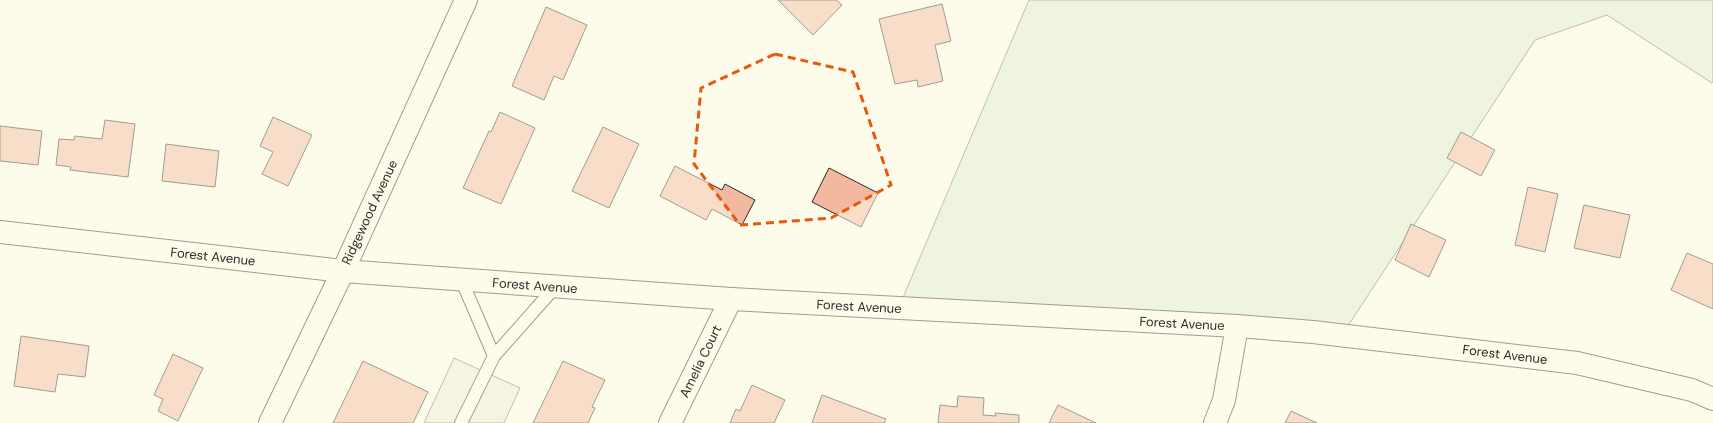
<svg xmlns="http://www.w3.org/2000/svg" width="1713" height="423" font-family="'DM Sans',sans-serif">
<rect width="100%" height="100%" fill="#fdfbea"/>
<!-- green -->
<path fill="#deebd1" stroke="#74746e" d="M1029,0H1713V81L1712,83L1607,15L1535,40L1342,335L899,307Z"/>
<!-- parking -->
<path fill="#eceadb" stroke="#74746e" d="M454,358L520,388L504,423H424Z"/>
<!-- building -->
<path fill="#f2b8a0" stroke="#2b2b2b" d="M778,0H836L842,5L813,35Z
M942,4L951,41L935,45L943,81L918,87L917,80L895,84L879,19Z
M546,7L587,25L563,80L554,76L544,100L512,86Z
M500,112L535,128L501,204L463,188L489,131L491,132Z
M273,117L312,135L288,186L262,174L273,152L260,146Z
M105,120L135,124L128,177L70,170L71,167L56,165L59,139L74,140L75,136L102,139Z
M0,126L42,131L38,165L0,161Z
M603,127L639,144L609,208L572,191Z
M1461,132L1495,150L1481,176L1447,158Z
M166,144L219,151L215,187L162,181Z
M675,166L722,190L725,184L755,200L742,225L712,209L706,220L660,196Z
M829,168L878,193L861,227L812,202Z
M1528,187L1558,194L1545,252L1515,245Z
M1584,205L1630,215L1620,258L1574,248Z
M1411,224L1446,240L1429,277L1395,260Z
M1687,253L1713,264V309L1671,290Z
M21,336L89,346L85,377L58,374L55,392L14,386Z
M173,354L203,368L178,421L158,411L163,399L154,395Z
M363,361L428,392L413,423H333Z
M563,361L605,380L592,407L595,408L588,423H533Z
M752,385L785,400L774,423H730L736,409L740,411Z
M822,395L886,419L884,423H812Z
M958,396L984,398L983,415L996,416L995,413L1019,415V423H938L940,405L957,407Z
M1058,405L1096,423H1049Z
M1291,411L1317,423H1285Z"/>
<g fill="none" stroke-linecap="round" stroke-linejoin="round">
<defs>
<path id="service" d="M461,279L494,356
M461,423L494,356L556,286"/>
<path id="minor" d="M670,423L731,299
M1215,423L1224,400L1237,326"/>
<path id="tertiary" d="M270,423L343,271L466,0"/>
<path id="primary" d="M0,232L343,271L731,299L1237,326L1313,332L1577,363L1692,390L1713,399"/>
</defs>
<!-- service casing -->
<use href="#service" stroke="#2b2b2b" stroke-width="14"/>
<!-- minor casing -->
<use href="#minor" stroke="#2b2b2b" stroke-width="24"/>
<!-- tertiary casing -->
<use href="#tertiary" stroke="#2b2b2b" stroke-width="24"/>
<!-- primary casing -->
<use href="#primary" stroke="#2b2b2b" stroke-width="24"/>
<!-- service -->
<use href="#service" stroke="#fdfbea" stroke-width="12"/>
<!-- minor -->
<use href="#minor" stroke="#fdfbea" stroke-width="22"/>
<!-- tertiary -->
<use href="#tertiary" stroke="#fdfbea" stroke-width="22"/>
<!-- primary -->
<use href="#primary" stroke="#fdfbea" stroke-width="22"/>
</g>
<!-- marked area -->
<path d="M0 0H1713V423H0ZM775,54L853,72L891,185L831,218L740,225L694,164L701,88Z" fill="#fdfbea" fill-opacity=".55" fill-rule="evenodd"/>
<path fill="none" stroke="#e8590c" stroke-width="3" stroke-dasharray="8 5" stroke-linejoin="round" d="M775,54L853,72L891,185L831,218L740,225L694,164L701,88Z"/>
<g text-anchor="middle" stroke-width="3" stroke-linejoin="round" paint-order="stroke">
<!-- street labels -->
<g font-size="13" fill="#2b2b2b" stroke="#fdfbea">
<text transform="translate(369 212) rotate(-65)" y="5">Ridgewood Avenue</text>
<text transform="translate(213 256) rotate(6)" y="5">Forest Avenue</text>
<text transform="translate(535 285) rotate(4)" y="5">Forest Avenue</text>
<text transform="translate(859 306) rotate(3)" y="5">Forest Avenue</text>
<text transform="translate(1182 323) rotate(3)" y="5">Forest Avenue</text>
<text transform="translate(1505 354) rotate(7)" y="5">Forest Avenue</text>
<text transform="translate(700 361) rotate(-64)" y="5">Amelia Court</text>
</g>
</g>
</svg>
